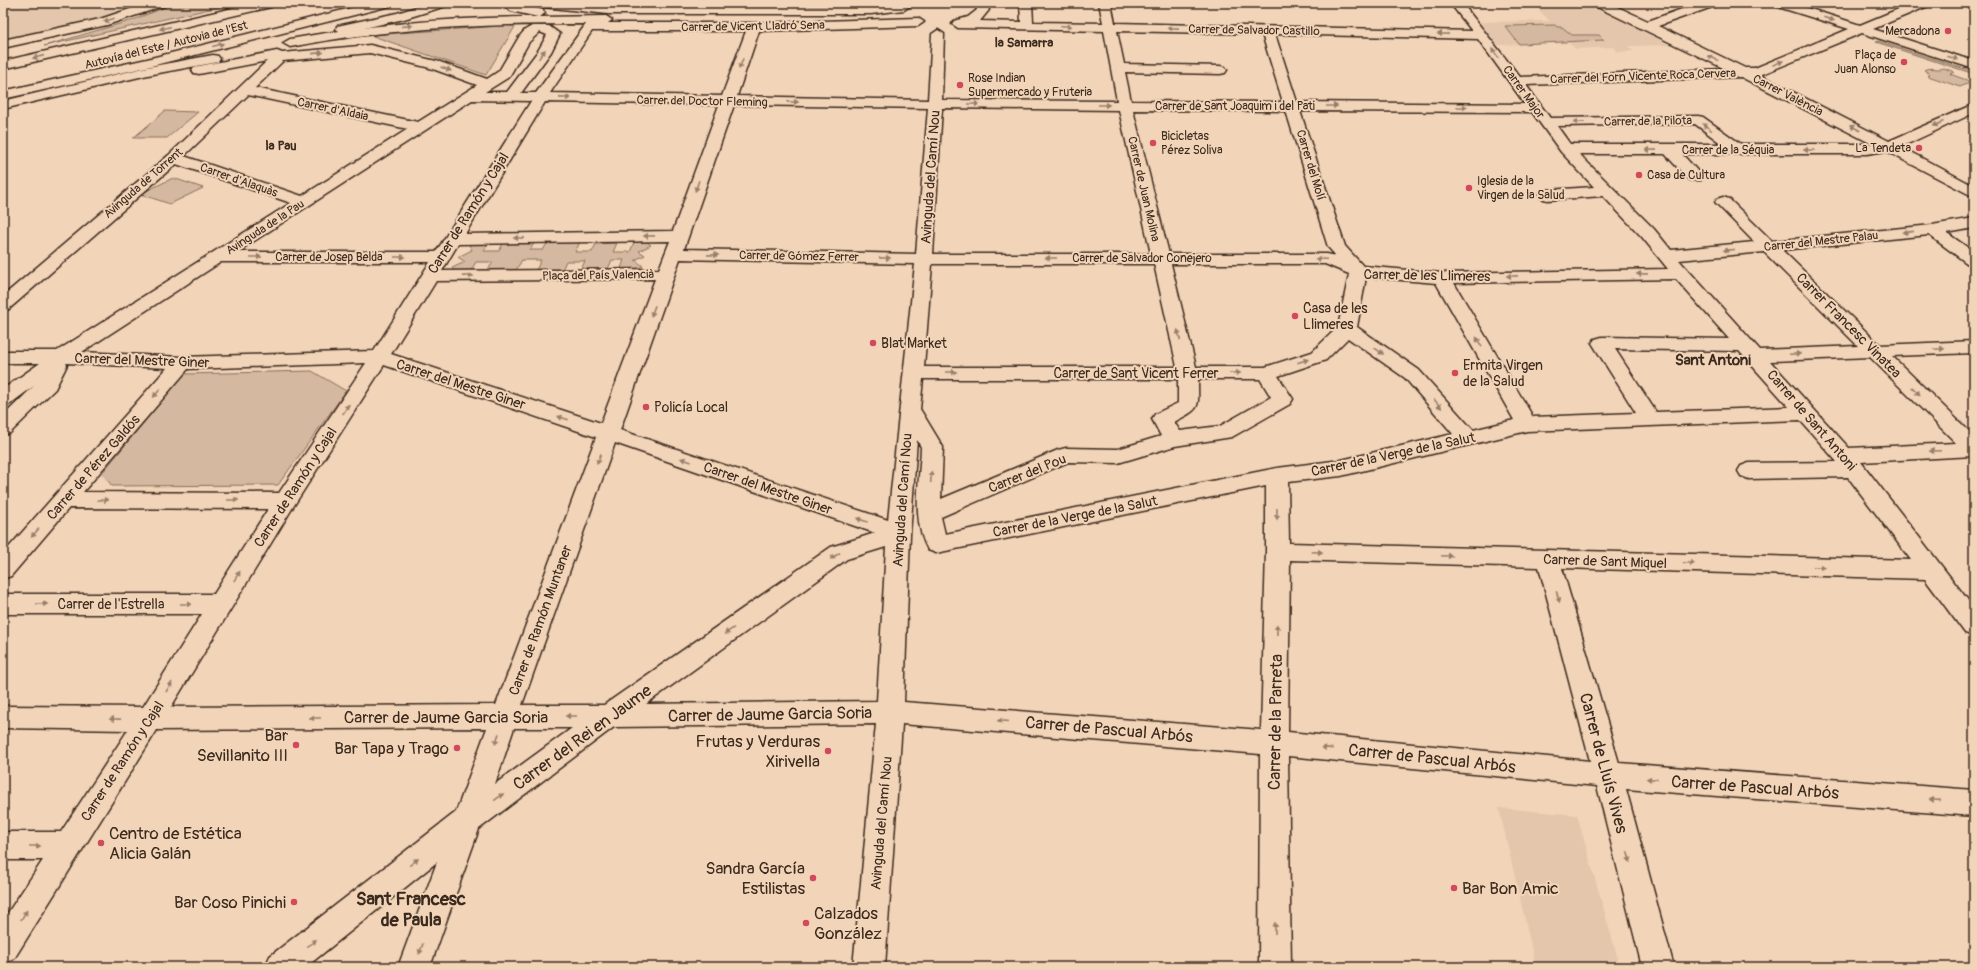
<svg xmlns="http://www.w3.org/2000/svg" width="1977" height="970" font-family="Pangolin,sans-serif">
<rect width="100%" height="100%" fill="#f2d4b8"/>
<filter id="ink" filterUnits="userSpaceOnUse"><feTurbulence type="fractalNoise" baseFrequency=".025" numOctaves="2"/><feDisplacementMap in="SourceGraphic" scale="8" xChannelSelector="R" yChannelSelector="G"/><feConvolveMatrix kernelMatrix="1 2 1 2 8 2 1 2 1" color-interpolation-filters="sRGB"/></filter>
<g filter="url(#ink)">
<!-- built -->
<path fill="#e3c6ab" d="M3,3H143L114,15L3,41Z
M1532,3H1586L1671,45L1628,46L1633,51L1618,52L1613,47L1576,49L1569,43L1496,45L1480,22L1550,21Z
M1499,808L1577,815L1620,967H1536Z"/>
<!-- green -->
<path fill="#d4b89f" stroke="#88715e" d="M176,3H237L44,46L133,20Z
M856,3L854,8H758L778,4Z
M516,25L486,75L370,35Z
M1555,25L1557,27H1562L1572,35H1599L1604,40L1519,44L1505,26Z
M1878,41L1974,72V74L1876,42Z
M1944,68L1954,72L1950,74L1972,82L1960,87L1928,76L1930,74L1924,70C1930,66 1937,71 1944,68Z
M165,111L198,112L167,138H133Z
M173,178L203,188L170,204L140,194Z
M475,242H489L484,251H499L504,242H535L530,250H543L548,242H580L575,252H592L596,244L617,243L613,252H630L634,242H647L651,245L639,251L645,255L635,260L643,266L632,271H620L624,260H612L607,271H580L585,261H566L562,270H536L541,260H522L516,270H488L493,262H476L470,272H456L452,268L465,262L458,257L472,250L469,245Z
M312,371L346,391L278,485L112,486L102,473L184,374Z"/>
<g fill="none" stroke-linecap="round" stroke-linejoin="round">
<defs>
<path id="minor" d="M502,3H516L543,10L545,13L540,17L606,16L612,20L608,23H754L918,18L924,22L918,26L759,31L737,96L928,100L932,34L938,30L944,34L942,100L1117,101L1104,31L958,28L952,24L954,21L968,17L977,10L974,3H986L989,10L980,21L1021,22L1020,3H1032L1033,22L1103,23L1099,3H1111L1115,23L1472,31L1450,3H1462L1520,77L1725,69L1595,6L1593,3H1609L1648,21L1699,3H1717L1715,6L1658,26L1745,68H1755L1849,29L1775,6L1773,3H1792L1860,25L1913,3H1930L1928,6L1873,29L1974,61V69L1862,33L1760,75L1889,141L1974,104V113L1901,147L1974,186V197L1886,151L1867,154H1682L1703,177L1701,180H1689L1665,154H1579L1654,229L1671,250L1754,242L1715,202L1717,199L1723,197L1729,199L1772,241L1932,225L1974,218V228L1947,233L1974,252V265L1968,264L1929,235L1782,250L1880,345L1974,341V353L1892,356L1974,436V456L1861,462L1974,608V636L1965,633L1925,579L1562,568L1619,763L1974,790V816L1626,789L1674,967H1642L1597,786L1288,756L1291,967H1259L1260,754L902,724L885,967H853L876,724L614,727L479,829L430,967H398L437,862L306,967H265L270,956L456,812L487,728L157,730L14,959L3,964V920L43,860H3V832H61L128,730L3,728V706L143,707L202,614H3V594H214L268,509L69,508L11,576L3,579V554L167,368L66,363L67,365L55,389L10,433L3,435V416L34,386L10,404L3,406V389L40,363H3V351H57L291,203L176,164L9,309L3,311V296L169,155L267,61L199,74L194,73L192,70L194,67L277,51L282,53L370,45L440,62L487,79L499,71L519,37L525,30L532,26H549L560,34L551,52L521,93H536L586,24C486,24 388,28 290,47L283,43L290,39C372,24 455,17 538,17L511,11ZM592,31H746L722,96L550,93ZM1117,31L1262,34L1283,102L1131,101L1125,72L1220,74L1225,73L1227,70L1225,67L1220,66L1124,64ZM540,32L547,35L538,51L507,92H485L509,77L529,42ZM1275,34L1478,39L1525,104L1297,102ZM370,53L430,68L477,85L418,122L255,88L283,61ZM1741,77L1872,144H1741L1703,117L1698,116L1550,118L1526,85ZM248,95L408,129L302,196L184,156ZM472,100L531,101L436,252H237ZM545,102L719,105L673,231L465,234ZM734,105L928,108L916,254L684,249ZM942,108L1119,110L1151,254H933ZM1133,110L1286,111L1328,247L1336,256L1327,254H1169ZM1300,111L1532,112L1561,152L1594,187L1547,190L1541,192L1539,195L1541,198L1547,200L1603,196L1642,237L1668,269L1442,273L1363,266L1345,246ZM1695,124L1722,144H1570L1557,126ZM670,241L659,269L442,271L458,244ZM1764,252L1858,346L1760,350L1679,260ZM680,259L915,264L888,520L620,430ZM221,262H430L374,351L182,357L82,352ZM932,264H1154L1177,367H924ZM1171,264H1325L1349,274L1338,327L1312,352L1265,367H1196ZM1366,277L1436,283L1514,420L1473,430L1419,370L1357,327ZM655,279L601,423L391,354L436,281ZM1676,279L1729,339L1602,337L1595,339L1592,343L1636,413L1533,417L1454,283ZM1348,338L1405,378L1453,434L1341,460L1277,468L945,534L941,517L1068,462L1118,463L1175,446L1232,437L1290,404L1293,399L1278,376L1326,360ZM1615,349L1739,351L1789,407L1656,412ZM1870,357L1956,443L1849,448L1770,361ZM366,363L279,493L83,492L188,369ZM384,365L596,437L496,705L171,707L293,507ZM923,379H1178V403L1155,414L1152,419L1161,436L1118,449L1066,448L1058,450L941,499L943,447L920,409ZM1198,379H1260L1271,397L1220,426L1180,431L1174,422C1202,407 1198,410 1198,379ZM1800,420L1837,462L1749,463L1741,466L1738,471L1741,476L1749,479L1848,477L1911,560L1289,543L1288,482L1341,476L1527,431ZM917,440L921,447C920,480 911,520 928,550L936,553L1266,486V551L1261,730L904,702L910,535ZM615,443L875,533L831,547L604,705H522ZM886,547L877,701L646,704L847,559ZM1290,560L1539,567L1590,761L1288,732ZM514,728H572L495,784Z
M213,55L218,56L220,59L218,62L148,75L3,109V101L148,67Z"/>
<path id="highway" d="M148,3H166L164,6L107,25L3,48V40L100,19Z
M255,3H277L271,7L3,69V61Z
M371,3H392L390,6L147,67L3,99V91L147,59Z
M429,3H448L446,6L404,19L342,33L336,29L337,26L397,13Z
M537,3H577L608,6H871L907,3L910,6L904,10L871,14H608L543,7Z"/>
</defs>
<!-- minor casing -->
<use href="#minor" stroke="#3b2a1e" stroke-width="3"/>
<!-- highway casing -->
<use href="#highway" stroke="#3b2a1e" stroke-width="3"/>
<!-- minor -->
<use href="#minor" fill="#f2d4b8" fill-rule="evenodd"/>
<!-- highway -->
<use href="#highway" fill="#f2d4b8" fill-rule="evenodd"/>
</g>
<!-- one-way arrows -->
<defs><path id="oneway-solid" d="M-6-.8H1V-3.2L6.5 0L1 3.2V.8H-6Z"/></defs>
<g fill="#967f6b">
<use href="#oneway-solid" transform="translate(1829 19) rotate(18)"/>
<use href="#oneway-solid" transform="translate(109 20) rotate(164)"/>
<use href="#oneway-solid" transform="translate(407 26) rotate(-5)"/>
<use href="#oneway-solid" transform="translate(1066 26) rotate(2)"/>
<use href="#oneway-solid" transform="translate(165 28) rotate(167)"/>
<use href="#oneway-solid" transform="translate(1173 28) rotate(-179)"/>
<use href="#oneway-solid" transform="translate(1443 34) rotate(-179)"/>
<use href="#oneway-solid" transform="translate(218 45) rotate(-14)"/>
<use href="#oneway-solid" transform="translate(318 53) rotate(-6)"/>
<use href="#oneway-solid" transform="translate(1495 53) rotate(-127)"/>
<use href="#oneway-solid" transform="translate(542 54) rotate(-55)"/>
<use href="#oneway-solid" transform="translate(38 57) rotate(167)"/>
<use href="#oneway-solid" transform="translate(1713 58) rotate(-154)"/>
<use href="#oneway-solid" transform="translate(1953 58) rotate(17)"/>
<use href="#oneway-solid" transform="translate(1778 63) rotate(-22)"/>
<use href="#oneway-solid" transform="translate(741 64) rotate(110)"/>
<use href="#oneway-solid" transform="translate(446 69) rotate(20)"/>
<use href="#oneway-solid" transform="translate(565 98) rotate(1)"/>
<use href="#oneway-solid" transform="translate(793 102) rotate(1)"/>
<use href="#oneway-solid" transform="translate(974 104)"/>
<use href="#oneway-solid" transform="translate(1104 105)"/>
<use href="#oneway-solid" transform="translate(1332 106)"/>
<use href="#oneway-solid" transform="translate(1462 107)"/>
<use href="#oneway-solid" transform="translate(1579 122) rotate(179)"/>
<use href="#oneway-solid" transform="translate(1938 124) rotate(156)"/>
<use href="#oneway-solid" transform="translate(1707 127) rotate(-144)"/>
<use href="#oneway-solid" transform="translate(1855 128) rotate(-153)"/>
<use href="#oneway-solid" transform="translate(1651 150) rotate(-179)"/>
<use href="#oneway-solid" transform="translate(1809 150) rotate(180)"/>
<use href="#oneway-solid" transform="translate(697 186) rotate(109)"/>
<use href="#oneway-solid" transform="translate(1908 232) rotate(174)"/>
<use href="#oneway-solid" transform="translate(649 236) rotate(179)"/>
<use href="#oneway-solid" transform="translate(519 238) rotate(179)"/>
<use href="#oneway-solid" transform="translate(1729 250) rotate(175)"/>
<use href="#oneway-solid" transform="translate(713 255) rotate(1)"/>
<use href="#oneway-solid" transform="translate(256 257)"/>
<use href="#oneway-solid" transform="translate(400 257)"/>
<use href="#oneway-solid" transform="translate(885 258) rotate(1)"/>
<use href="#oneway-solid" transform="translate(1051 258) rotate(180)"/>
<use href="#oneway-solid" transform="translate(1321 259) rotate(-177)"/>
<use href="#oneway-solid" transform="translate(1642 274) rotate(179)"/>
<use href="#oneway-solid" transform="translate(468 276) rotate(-1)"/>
<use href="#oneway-solid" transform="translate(1512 276) rotate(179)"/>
<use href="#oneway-solid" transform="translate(653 311) rotate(110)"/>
<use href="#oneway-solid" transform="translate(1179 335) rotate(-104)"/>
<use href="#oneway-solid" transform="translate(1479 342) rotate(-120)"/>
<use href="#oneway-solid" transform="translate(1939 349) rotate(-2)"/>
<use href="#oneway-solid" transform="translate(1379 351) rotate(35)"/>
<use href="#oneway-solid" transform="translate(1795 354) rotate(-2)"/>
<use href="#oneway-solid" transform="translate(1303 361) rotate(-18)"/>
<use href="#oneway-solid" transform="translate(951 372)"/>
<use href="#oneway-solid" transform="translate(1235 373)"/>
<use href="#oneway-solid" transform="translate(1916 391) rotate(44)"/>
<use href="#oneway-solid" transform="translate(157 393) rotate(131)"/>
<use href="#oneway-solid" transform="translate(1438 404) rotate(49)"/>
<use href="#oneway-solid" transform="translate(346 409) rotate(-57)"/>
<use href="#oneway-solid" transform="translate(563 418) rotate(-162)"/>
<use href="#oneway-solid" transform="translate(1935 451) rotate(177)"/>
<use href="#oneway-solid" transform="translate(599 459) rotate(110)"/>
<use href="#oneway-solid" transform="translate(686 460) rotate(-161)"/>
<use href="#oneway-solid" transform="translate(931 477) rotate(-87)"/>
<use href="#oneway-solid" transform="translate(103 500)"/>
<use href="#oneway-solid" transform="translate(233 500)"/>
<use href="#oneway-solid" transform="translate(1277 514) rotate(89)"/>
<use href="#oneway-solid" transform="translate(862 520) rotate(-161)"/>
<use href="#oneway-solid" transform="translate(35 533) rotate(131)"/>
<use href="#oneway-solid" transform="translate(1317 552) rotate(2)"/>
<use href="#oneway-solid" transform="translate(835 556) rotate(147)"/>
<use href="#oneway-solid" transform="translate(1447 556) rotate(2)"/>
<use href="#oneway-solid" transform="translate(1689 563) rotate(2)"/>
<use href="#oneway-solid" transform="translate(1819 567) rotate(2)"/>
<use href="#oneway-solid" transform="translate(237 576) rotate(-58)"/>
<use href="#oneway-solid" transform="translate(1558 597) rotate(74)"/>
<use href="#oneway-solid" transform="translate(42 604)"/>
<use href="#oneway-solid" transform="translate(186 604)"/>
<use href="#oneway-solid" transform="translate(1277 630) rotate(-89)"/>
<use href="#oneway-solid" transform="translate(729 631) rotate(145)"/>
<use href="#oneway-solid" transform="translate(169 687) rotate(-59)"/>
<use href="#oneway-solid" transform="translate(571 716) rotate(180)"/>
<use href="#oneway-solid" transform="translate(315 718) rotate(180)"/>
<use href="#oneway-solid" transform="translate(115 719) rotate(-179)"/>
<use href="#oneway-solid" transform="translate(1003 721) rotate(-175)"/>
<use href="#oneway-solid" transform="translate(497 739) rotate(110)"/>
<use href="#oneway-solid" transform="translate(1327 748) rotate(-174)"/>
<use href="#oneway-solid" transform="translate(1652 779) rotate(-176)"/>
<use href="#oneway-solid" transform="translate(499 797) rotate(-36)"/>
<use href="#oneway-solid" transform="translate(1935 800) rotate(-176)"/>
<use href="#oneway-solid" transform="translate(35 846)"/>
<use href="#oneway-solid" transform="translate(1629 857) rotate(75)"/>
<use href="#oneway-solid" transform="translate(414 862) rotate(-38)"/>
<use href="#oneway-solid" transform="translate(24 915) rotate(-58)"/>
<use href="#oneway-solid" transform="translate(1275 928) rotate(-90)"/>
<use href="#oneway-solid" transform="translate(312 943) rotate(-38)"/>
<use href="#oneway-solid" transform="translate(421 949) rotate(110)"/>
</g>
</g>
<!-- markers -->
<g fill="#d1495b" stroke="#f2d4b8" stroke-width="1.5">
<circle cx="1948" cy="31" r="4"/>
<circle cx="1904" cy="62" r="4"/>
<circle cx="960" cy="85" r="4"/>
<circle cx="1153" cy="143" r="4"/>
<circle cx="1919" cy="148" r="4"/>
<circle cx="1639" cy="175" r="4"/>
<circle cx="1469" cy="188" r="4"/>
<circle cx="1295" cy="316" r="4"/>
<circle cx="873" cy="343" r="4"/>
<circle cx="1455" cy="373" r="4"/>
<circle cx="646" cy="407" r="4"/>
<circle cx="296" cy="745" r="4"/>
<circle cx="457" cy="748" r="4"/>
<circle cx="828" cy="751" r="4"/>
<circle cx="101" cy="843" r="4"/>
<circle cx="813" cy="878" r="4"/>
<circle cx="1454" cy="888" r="4"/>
<circle cx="294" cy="902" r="4"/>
<circle cx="806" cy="923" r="4"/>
</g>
<g text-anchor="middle" stroke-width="4" stroke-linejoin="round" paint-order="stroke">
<!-- far-street labels -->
<g font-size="12" fill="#3b2a1e" stroke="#f2d4b8">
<text transform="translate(753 26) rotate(-1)" y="4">Carrer de Vicent Lladró Sena</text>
<text transform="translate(1254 30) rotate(1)" y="4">Carrer de Salvador Castillo</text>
<text transform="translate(166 45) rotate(-14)" y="4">Autovía del Este / Autovia de l'Est</text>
<text transform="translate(1643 76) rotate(-2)" y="4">Carrer del Forn Vicente Roca Cervera</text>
<text transform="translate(1524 92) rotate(54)" y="4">Carrer Major</text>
<text transform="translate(1788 95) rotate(27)" y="4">Carrer València</text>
<text transform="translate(702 101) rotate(1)" y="4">Carrer del Doctor Fleming</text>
<text x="1235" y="110">Carrer de Sant Joaquim i del Pati</text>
<text transform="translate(333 109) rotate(12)" y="4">Carrer d'Aldaia</text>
<text transform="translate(1648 121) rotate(-1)" y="4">Carrer de la Pilota</text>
<text x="1728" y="154">Carrer de la Séquia</text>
<text transform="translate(1311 165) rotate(73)" y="4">Carrer del Molí</text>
<text transform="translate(239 180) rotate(19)" y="4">Carrer d'Alaquàs</text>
<text transform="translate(143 183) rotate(-41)" y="4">Avinguda de Torrent</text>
<text transform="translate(1144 189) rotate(77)" y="4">Carrer de Juan Molina</text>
<text transform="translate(265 227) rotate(-33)" y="4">Avinguda de la Pau</text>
<text transform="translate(1821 241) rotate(-6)" y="4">Carrer del Mestre Palau</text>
<text transform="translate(799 256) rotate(1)" y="4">Carrer de Gómez Ferrer</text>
<text x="329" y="261">Carrer de Josep Belda</text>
<text x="1142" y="262">Carrer de Salvador Conejero</text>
<text transform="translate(598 275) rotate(-1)" y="4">Plaça del País Valencià</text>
</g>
<!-- far-poi labels -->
<g font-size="12" fill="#3b2a1e" stroke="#f2d4b8" text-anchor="start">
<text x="1940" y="35" text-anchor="end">Mercadona</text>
<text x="1896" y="59" text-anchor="end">Plaça de<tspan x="1896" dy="14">Juan Alonso</tspan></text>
<text x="968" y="82">Rose Indian<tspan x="968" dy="14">Supermercado y Fruteria</tspan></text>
<text x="1161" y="140">Bicicletas<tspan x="1161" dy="14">Pérez Soliva</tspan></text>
<text x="1911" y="152" text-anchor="end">La Tendeta</text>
<text x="1647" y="179">Casa de Cultura</text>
<text x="1477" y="185">Iglesia de la<tspan x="1477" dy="14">Virgen de la Salud</tspan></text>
</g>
<!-- far-neighbourhood labels -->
<g font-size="13" font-weight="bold" fill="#3b2a1e" stroke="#f2d4b8">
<text x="1024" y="47">la Samarra</text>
<text x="281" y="150">la Pau</text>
</g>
<!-- street labels -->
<g font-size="14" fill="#3b2a1e" stroke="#f2d4b8">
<text transform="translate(930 177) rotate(-86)" y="5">Avinguda del Camí Nou</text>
<text transform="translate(468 213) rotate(-58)" y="5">Carrer de Ramón y Cajal</text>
<text transform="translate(1427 275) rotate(1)" y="5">Carrer de les Llimeres</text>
<text transform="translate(1849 325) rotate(45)" y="5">Carrer Francesc Vinatea</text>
<text transform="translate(142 360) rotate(2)" y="5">Carrer del Mestre Giner</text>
<text x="1136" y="378">Carrer de Sant Vicent Ferrer</text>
<text transform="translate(461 384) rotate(18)" y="5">Carrer del Mestre Giner</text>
<text transform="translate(1812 420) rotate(49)" y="5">Carrer de Sant Antoni</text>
<text transform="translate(1393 454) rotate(-12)" y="5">Carrer de la Verge de la Salut</text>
<text transform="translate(93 467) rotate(-49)" y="5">Carrer de Pérez Galdós</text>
<text transform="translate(1027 473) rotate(-22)" y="5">Carrer del Pou</text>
<text transform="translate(295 487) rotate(-57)" y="5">Carrer de Ramón y Cajal</text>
<text transform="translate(768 488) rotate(19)" y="5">Carrer del Mestre Giner</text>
<text transform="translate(902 500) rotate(-86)" y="5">Avinguda del Camí Nou</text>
<text transform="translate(1075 516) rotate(-11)" y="5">Carrer de la Verge de la Salut</text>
<text transform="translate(1605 561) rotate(2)" y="5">Carrer de Sant Miquel</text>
<text x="111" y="609">Carrer de l'Estrella</text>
<text transform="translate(540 620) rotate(-70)" y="5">Carrer de Ramón Muntaner</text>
<text transform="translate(122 761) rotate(-57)" y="5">Carrer de Ramón y Cajal</text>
<text transform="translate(881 823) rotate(-85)" y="5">Avinguda del Camí Nou</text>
</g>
<!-- poi labels -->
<g font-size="14" fill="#3b2a1e" stroke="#f2d4b8" text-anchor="start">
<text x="1303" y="313">Casa de les<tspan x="1303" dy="16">Llimeres</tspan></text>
<text x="881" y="348">Blat Market</text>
<text x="1463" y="370">Ermita Virgen<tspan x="1463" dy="16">de la Salud</tspan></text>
<text x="654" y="412">Policía Local</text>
</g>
<!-- neighbourhood labels -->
<g font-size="15" font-weight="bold" fill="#3b2a1e" stroke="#f2d4b8">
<text x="1713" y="365">Sant Antoni</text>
</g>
<!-- near-street labels -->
<g font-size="17" fill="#3b2a1e" stroke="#f2d4b8">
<text transform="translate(770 714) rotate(-1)" y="6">Carrer de Jaume Garcia Soria</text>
<text x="446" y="723">Carrer de Jaume Garcia Soria</text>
<text transform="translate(1275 722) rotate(-89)" y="6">Carrer de la Parreta</text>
<text transform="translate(1109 729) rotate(5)" y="6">Carrer de Pascual Arbós</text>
<text transform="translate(582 737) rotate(-36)" y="6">Carrer del Rei en Jaume</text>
<text transform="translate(1432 758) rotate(6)" y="6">Carrer de Pascual Arbós</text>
<text transform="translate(1604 763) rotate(75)" y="6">Carrer de Lluís Vives</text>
<text transform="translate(1755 787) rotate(4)" y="6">Carrer de Pascual Arbós</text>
</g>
<!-- near-poi labels -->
<g font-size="17" fill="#3b2a1e" stroke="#f2d4b8" text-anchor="end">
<text x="288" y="741">Bar<tspan x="288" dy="20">Sevillanito III</tspan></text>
<text x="820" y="747">Frutas y Verduras<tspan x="820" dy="20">Xirivella</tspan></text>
<text x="449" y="754">Bar Tapa y Trago</text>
<text x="109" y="839" text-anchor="start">Centro de Estética<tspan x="109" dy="20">Alicia Galán</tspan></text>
<text x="805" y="874">Sandra García<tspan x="805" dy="20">Estilistas</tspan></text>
<text x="1462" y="894" text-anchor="start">Bar Bon Amic</text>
<text x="286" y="908">Bar Coso Pinichi</text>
<text x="814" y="919" text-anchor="start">Calzados<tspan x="814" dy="20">González</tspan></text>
</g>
<!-- near-neighbourhood labels -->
<g font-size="18" font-weight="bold" fill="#3b2a1e" stroke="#f2d4b8">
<text x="411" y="905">Sant Francesc<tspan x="411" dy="21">de Paula</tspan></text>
</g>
</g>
<!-- margin -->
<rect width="1977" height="970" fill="none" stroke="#f2d4b8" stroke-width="16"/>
<rect x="8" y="8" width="1961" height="954" fill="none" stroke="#3b2a1e" stroke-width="1.5" filter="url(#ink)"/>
</svg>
